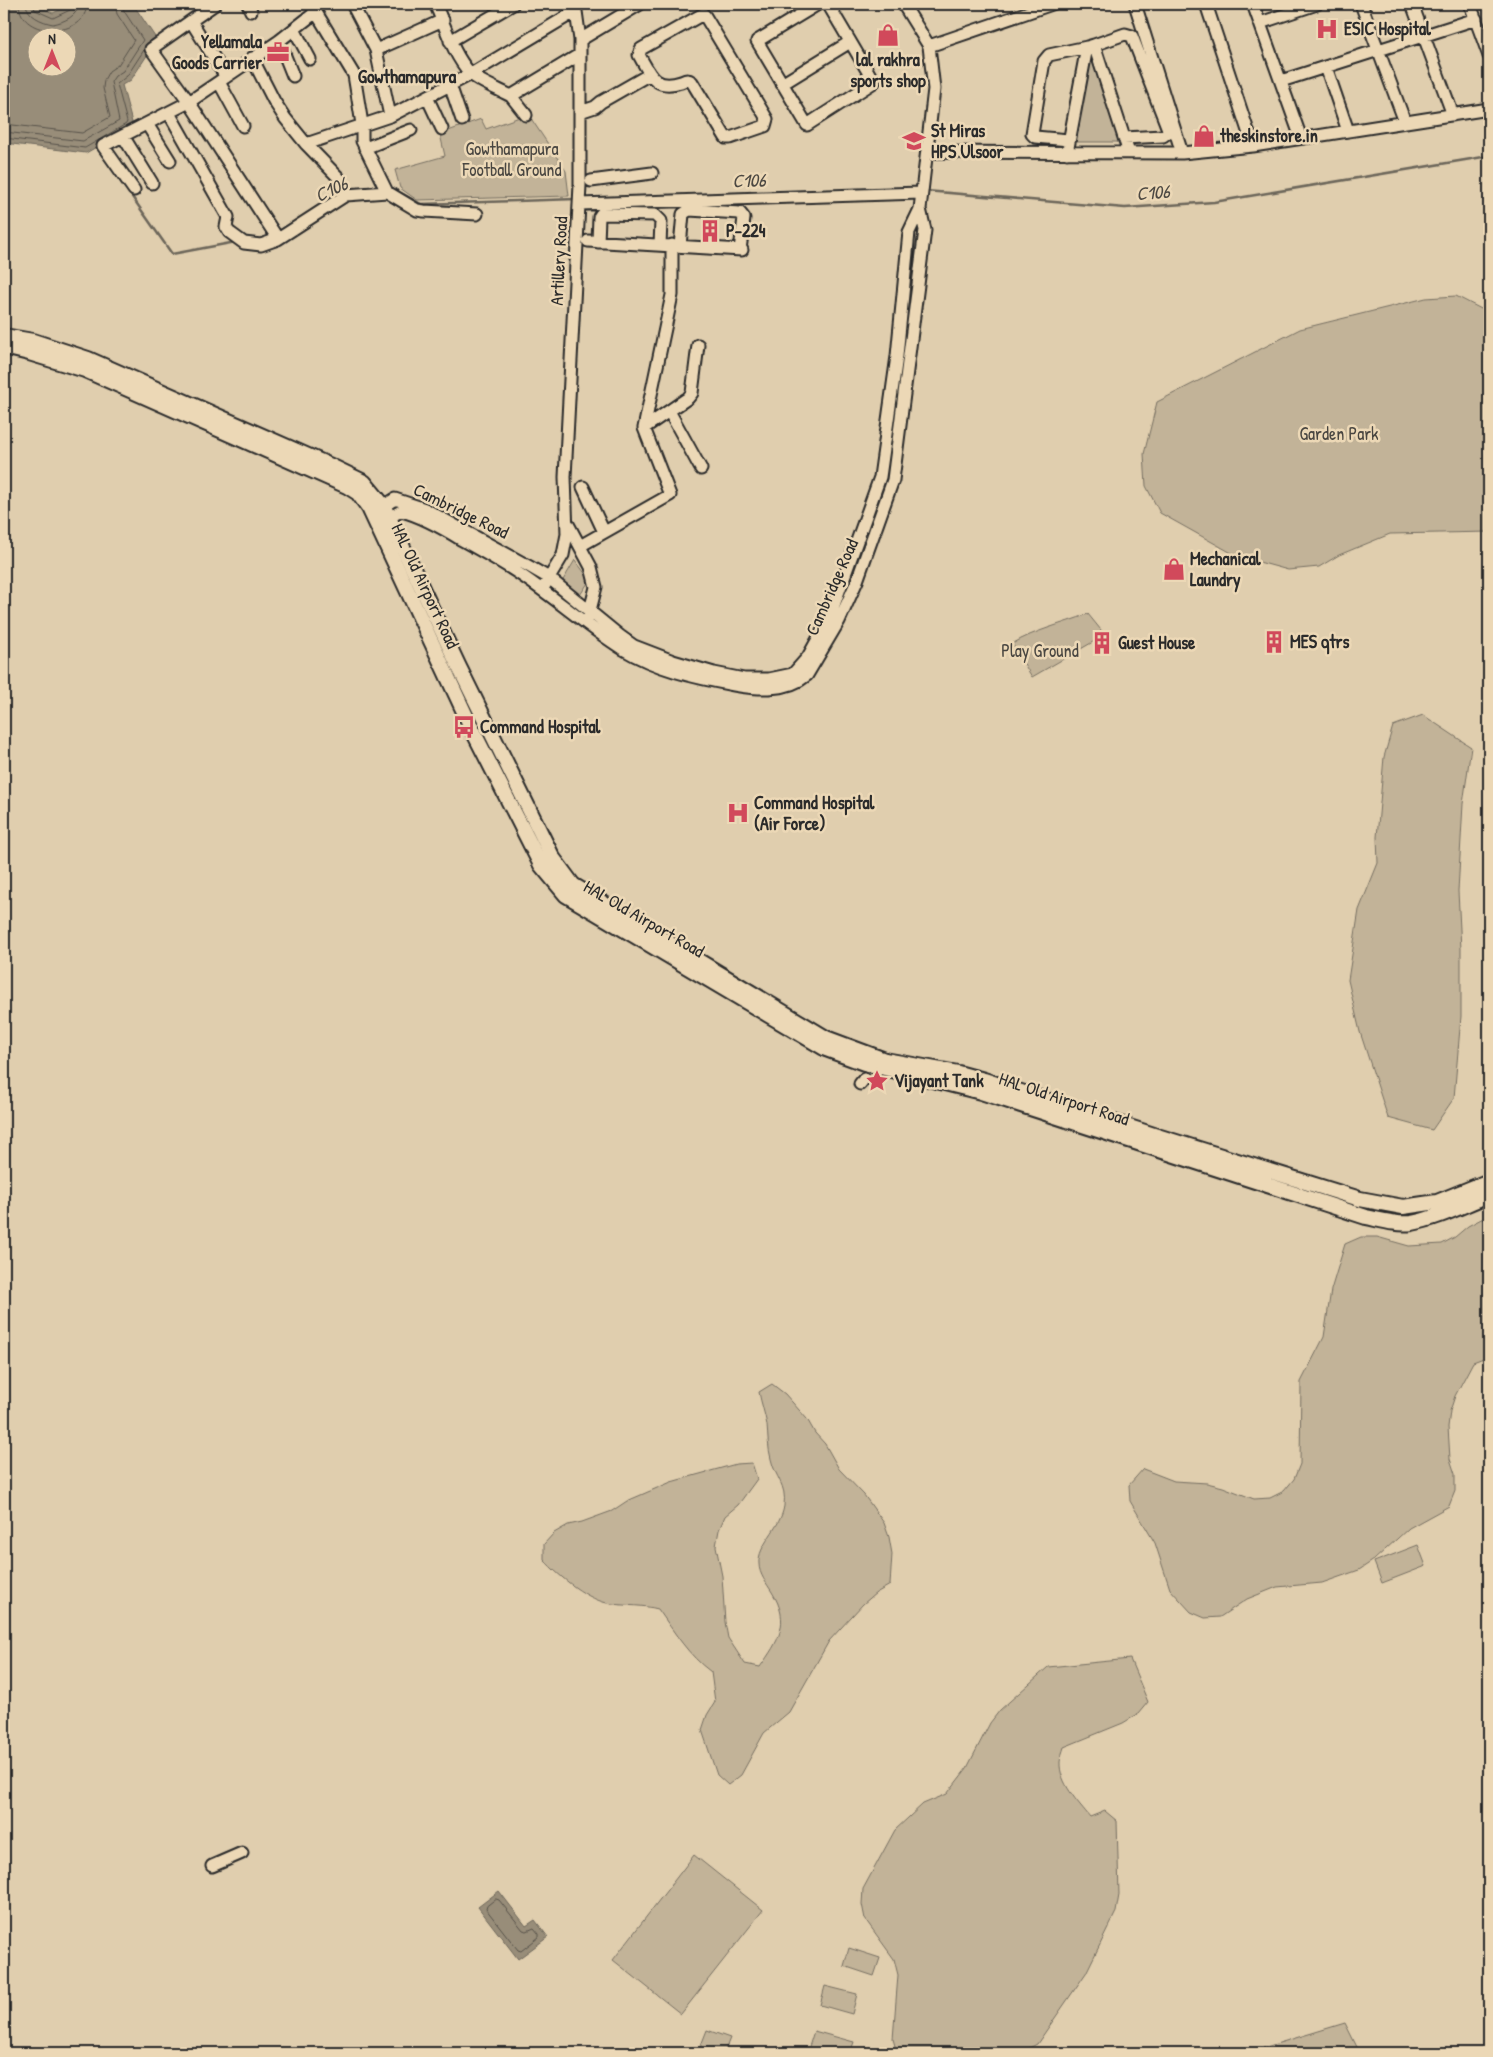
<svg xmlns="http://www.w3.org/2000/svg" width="1493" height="2057" font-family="'Patrick Hand',sans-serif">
<rect width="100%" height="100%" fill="#e0ceae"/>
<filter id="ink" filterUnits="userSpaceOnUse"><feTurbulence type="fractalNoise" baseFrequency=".02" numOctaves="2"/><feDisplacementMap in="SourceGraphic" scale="10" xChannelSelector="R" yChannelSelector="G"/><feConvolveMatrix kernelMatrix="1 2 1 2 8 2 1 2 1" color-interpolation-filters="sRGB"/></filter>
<g filter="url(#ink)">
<!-- green -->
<path fill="#c2b398" stroke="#766f62" d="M1090,49L1122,142H1074Z
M528,114L566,171L569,196L417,200L400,188L395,170L445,156L440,134L481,119L486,129Z
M1456,296L1489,313V532L1390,534L1339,555L1319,567L1288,570L1237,556L1160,513L1146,486L1144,454L1157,402L1300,329L1426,298Z
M575,560L590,580L576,601L559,587Z
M1088,614L1105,635L1032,677L1012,644C1035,630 1063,624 1088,614Z
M1423,715L1471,747L1463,804L1458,891L1461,949V1016L1454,1098L1432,1130L1388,1118L1360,1032L1348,980L1359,910L1378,863L1377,837L1384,757L1393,726Z
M1489,1215V1356L1473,1362L1455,1396L1450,1411L1448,1427L1450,1459L1455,1474V1491L1449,1506L1409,1528L1374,1560L1359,1570L1322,1583L1277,1587L1247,1599L1220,1617L1205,1618L1191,1612L1170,1589L1155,1543L1130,1501L1129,1485L1143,1469L1174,1481L1207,1483L1223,1487L1254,1499L1270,1498L1284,1491L1294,1479L1300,1464L1301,1382L1324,1337L1331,1290L1345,1244L1361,1237H1377L1409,1246L1442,1244L1455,1237L1468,1226Z
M772,1384L785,1394L807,1419L815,1433L825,1444L839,1469L864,1495L884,1523L889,1537L892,1554L890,1585L876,1593L863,1604L829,1641L789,1712L764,1733L741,1775L728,1785L717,1775L702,1730L707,1715L715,1702L711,1672C688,1655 675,1633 658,1609C643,1605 628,1606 612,1604C588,1601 560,1577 544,1560V1544L554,1533L568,1525L582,1522L612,1511L627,1501L671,1482L736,1464L752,1463L757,1479L738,1505L725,1516L719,1530L716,1546L722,1576L725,1622L728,1638L745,1664L760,1667C779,1640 791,1623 772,1592C767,1584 759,1574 759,1564C757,1545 781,1528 784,1506C787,1484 775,1478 771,1459C768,1448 768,1437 767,1425C765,1414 761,1403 759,1392Z
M1418,1545L1426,1566L1382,1583L1374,1562Z
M1130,1659L1148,1702L1138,1714L1123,1723L1064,1747C1063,1751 1060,1758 1060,1762C1059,1783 1078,1802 1090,1817L1105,1811L1117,1821L1119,1895L1116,1912L1086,1973L1037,2044L1020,2053H897L893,2039L898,1975L894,1959L865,1919L862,1904L863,1889L895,1830L923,1804L947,1794L967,1768L990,1723L1000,1710L1048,1667Z
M694,1855L763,1910L681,2014L613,1960Z
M849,1948L880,1958L874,1976L844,1966Z
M825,1986L857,1994L852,2014L820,2005Z
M1345,2023L1360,2053H1246Z
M707,2030L730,2038L724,2053H698Z
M814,2031L854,2042L850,2053H807Z"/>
<!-- water -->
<path fill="#988d79" stroke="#6c665a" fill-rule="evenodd" d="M4,4H33L53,13L73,4H133L157,40L131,80L122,85L133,126L86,153L4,143ZM38,38H68V68H38Z
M499,1891L526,1926L535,1920L548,1937L518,1959L478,1907Z"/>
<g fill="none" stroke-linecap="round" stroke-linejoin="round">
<!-- shore -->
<path stroke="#57524a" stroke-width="1" d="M19,4C20,39 86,39 87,4
M26,4C27,16 42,22 53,24C64,22 78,16 79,4
M33,4L35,10L53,18L70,10L73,4
M4,124L82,133L110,117L103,88L104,80L109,71L118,65L134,40L117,14L115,4
M4,132L83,141L119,121L111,82L115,76L123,71L143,40L124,11L123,4
M4,138L85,148L126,124L127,122L117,84L127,76L144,50
M496,1899L499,1900L523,1930L527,1931L534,1928L539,1934V1937L521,1951L518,1950L486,1909L487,1906Z"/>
<!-- stream -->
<path stroke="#6c665a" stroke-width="2.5" d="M390,189H394L421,204L576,199
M128,191L172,254L236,242
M926,191L1125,208L1214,202L1489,156"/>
<defs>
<path id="minor" d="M215,4L151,49L189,102L278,239L346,195L387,192
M248,4L251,11
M311,4L354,75L362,124V141L387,192L417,210L424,211L477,214
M352,4L376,50L390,116
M435,4C446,27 452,53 470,73C477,81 500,90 511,96L579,55
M818,4L757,41L807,125L874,82L828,4
M1135,4L1182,153
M1206,4L1253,146
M1253,4L1301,138
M1361,4L1405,122
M1412,4L1453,115
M1470,4L1489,56
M703,14L705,16L767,119L765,126L730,138H726L692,82C688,79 686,80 681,82C655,90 651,76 639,55L641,49Z
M191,21L226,77
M1260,23L1317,4
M294,29L310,59
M580,40L640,4
M279,41L293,76
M450,41L513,4
M1094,45L1125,34L1132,36L1168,129L1167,133L1163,136L1124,138
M929,46L1052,4
M376,50L443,20
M252,58L274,101L285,118L306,144L339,178L346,195
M1326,67L1348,131
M1281,81L1476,19
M219,82L243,126
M782,84L850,42
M450,85L462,120
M511,96L526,115
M427,97L442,129
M580,112L595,107L601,102L650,74
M169,113L228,217L226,227L229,232L244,243L261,245L278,239
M147,124L170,161
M123,136L152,183
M1069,140L1035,137L1032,134L1044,61L1049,55L1087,47
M306,144L390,116L471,74L576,11
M365,148L411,130
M927,152L1182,153L1253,146L1489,109
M1067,153L1087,47L1094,45L1129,153
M591,181L652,173
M134,190L103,146L189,102L279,41L316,12
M580,204L921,193
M588,241L742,250
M598,242L599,217L601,214L655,215L661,221L660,245
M680,246L683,214L689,210L740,213L744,218L740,250
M669,411L701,469
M644,428L688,398L692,393L698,345
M583,487L604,532
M371,514L395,499L425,509L530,567L549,578L620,636L634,646L673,661L714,673L744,679H769L793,674L808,657L829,619L880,477L897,356L909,232L920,209
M383,521L401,511C422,516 444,529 462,540C480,550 498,560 515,571C552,595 585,625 623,649C656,669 696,678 734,685C758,689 787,692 807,675L839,621L857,581L893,480L925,230L920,209L934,89L929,46L903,4
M568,524L591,567L596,587L588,618
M580,546L670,495L644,428L672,295V245
M545,585L563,555L567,534L565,477L580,185V40L575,4
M860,1084L864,1079
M212,1866L242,1853"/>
<path id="major" d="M4,336L33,341L88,359L333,467L364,482L383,505L458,665L553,858L573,885L826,1038L885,1060L958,1073L984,1080L1157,1136L1360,1199L1403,1207L1437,1202L1489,1181
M4,347L29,353L85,370L347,486L358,493L369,508L473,731L541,865L566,895L826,1049L864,1063L981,1092L1366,1217C1381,1220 1397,1225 1412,1223C1439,1218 1465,1204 1489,1195"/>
</defs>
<!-- minor casing -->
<use href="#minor" stroke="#2b2b2b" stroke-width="15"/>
<!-- major casing -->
<use href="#major" stroke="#2b2b2b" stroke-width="18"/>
<!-- minor -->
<use href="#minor" stroke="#ecd8b6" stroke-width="11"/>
<!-- major -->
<use href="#major" stroke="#ecd8b6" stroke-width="14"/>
</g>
</g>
<!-- icons -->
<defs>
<symbol id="hospital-bare" viewBox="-9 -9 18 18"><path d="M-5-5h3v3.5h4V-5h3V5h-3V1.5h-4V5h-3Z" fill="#d1495b" stroke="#ecd8b6" stroke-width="2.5" paint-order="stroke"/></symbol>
<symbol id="shop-bare" viewBox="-9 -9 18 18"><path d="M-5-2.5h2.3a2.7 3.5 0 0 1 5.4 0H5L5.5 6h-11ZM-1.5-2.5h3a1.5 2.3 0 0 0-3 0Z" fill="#d1495b" stroke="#ecd8b6" stroke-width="2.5" paint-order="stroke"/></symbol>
<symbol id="office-bare" viewBox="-9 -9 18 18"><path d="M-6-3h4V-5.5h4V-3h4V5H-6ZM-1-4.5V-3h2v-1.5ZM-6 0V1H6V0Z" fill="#d1495b" stroke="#ecd8b6" stroke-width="2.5" paint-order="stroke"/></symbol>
<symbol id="school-bare" viewBox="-9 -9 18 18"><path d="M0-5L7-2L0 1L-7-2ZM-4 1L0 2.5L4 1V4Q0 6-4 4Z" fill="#d1495b" stroke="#ecd8b6" stroke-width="2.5" paint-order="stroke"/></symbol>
<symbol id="building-bare" viewBox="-9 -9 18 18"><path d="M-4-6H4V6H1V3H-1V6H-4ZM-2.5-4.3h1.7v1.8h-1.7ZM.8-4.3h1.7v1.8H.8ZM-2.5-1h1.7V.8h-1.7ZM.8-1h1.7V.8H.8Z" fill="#d1495b" stroke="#ecd8b6" stroke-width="2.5" paint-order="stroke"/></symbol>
<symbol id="bus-bare" viewBox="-9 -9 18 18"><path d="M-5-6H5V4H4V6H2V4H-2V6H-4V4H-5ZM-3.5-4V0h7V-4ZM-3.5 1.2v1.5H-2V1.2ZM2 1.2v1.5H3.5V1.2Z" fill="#d1495b" stroke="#ecd8b6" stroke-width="2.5" paint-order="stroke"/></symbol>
<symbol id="sight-bare" viewBox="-9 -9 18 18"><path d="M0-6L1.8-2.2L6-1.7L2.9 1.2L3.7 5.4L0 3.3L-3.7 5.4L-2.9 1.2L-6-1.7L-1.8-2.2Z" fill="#d1495b" stroke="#ecd8b6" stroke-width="2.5" paint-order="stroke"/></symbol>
</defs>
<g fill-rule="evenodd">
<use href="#hospital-bare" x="1311" y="13" width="32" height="32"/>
<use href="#shop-bare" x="872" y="19" width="32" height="32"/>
<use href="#office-bare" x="262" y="36" width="32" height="32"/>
<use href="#shop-bare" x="1188" y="120" width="32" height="32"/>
<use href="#school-bare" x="898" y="125" width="32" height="32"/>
<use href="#building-bare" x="694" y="215" width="32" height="32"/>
<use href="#shop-bare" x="1158" y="553" width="32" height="32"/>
<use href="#building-bare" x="1258" y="626" width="32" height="32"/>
<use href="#building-bare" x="1086" y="627" width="32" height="32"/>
<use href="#bus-bare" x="448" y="711" width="32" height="32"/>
<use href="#hospital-bare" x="722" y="797" width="32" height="32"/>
<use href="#sight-bare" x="861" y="1065" width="32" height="32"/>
</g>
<g text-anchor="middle" stroke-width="5" stroke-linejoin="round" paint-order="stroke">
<!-- poi labels -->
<g font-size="18" font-weight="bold" fill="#2b2b2b" stroke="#ecd8b6" text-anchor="start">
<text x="1344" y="35">ESIC Hospital</text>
<text x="262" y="48" text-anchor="end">Yellamala<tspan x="262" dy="21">Goods Carrier</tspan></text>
<text x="888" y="66" text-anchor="middle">lal rakhra<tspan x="888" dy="21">sports shop</tspan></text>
<text x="931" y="137">St Miras<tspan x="931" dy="21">HPS Ulsoor</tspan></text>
<text x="1220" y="142">theskinstore.in</text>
<text x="726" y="237">P-224</text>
<text x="1190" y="565">Mechanical<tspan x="1190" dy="21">Laundry</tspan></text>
<text x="1290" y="648">MES qtrs</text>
<text x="1118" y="649">Guest House</text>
<text x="480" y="733">Command Hospital</text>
<text x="754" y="809">Command Hospital<tspan x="754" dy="21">(Air Force)</tspan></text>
<text x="894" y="1087">Vijayant Tank</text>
</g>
<!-- park labels -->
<g font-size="18" fill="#494641" stroke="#ecd8b6">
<text x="512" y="155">Gowthamapura<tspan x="512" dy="21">Football Ground</tspan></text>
<text x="1339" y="440">Garden Park</text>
<text x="1040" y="657">Play Ground</text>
</g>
<!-- street labels -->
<g font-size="18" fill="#2b2b2b" stroke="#ecd8b6">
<text transform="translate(559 261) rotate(-87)" y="6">Artillery Road</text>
<text transform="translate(461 511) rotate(26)" y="6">Cambridge Road</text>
<text transform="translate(425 586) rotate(65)" y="6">HAL Old Airport Road</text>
<text transform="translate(832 587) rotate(-66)" y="6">Cambridge Road</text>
<text transform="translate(644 919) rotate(30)" y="6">HAL Old Airport Road</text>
<text transform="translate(1064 1099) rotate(18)" y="6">HAL Old Airport Road</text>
</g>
<!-- neighbourhood labels -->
<g font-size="19" font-weight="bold" fill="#2b2b2b" stroke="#ecd8b6">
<text x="407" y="83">Gowthamapura</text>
</g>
<!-- water labels -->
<g font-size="19" font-style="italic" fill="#4c4842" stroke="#ecd8b6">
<text transform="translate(749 180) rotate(-2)" y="7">C106</text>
<text transform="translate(331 189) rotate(-25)" y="7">C106</text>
<text transform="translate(1153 192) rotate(-4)" y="7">C106</text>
</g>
</g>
<!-- margin -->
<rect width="1493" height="2057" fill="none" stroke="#ecd8b6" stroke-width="20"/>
<rect x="10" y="10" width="1473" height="2037" fill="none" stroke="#2b2b2b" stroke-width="2" filter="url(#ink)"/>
<!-- north arrow -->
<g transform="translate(52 52)"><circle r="24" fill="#ecd8b6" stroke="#9f937e"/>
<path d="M0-4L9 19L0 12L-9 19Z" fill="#d1495b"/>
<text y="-8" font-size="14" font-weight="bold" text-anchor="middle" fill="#2b2b2b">N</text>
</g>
</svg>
